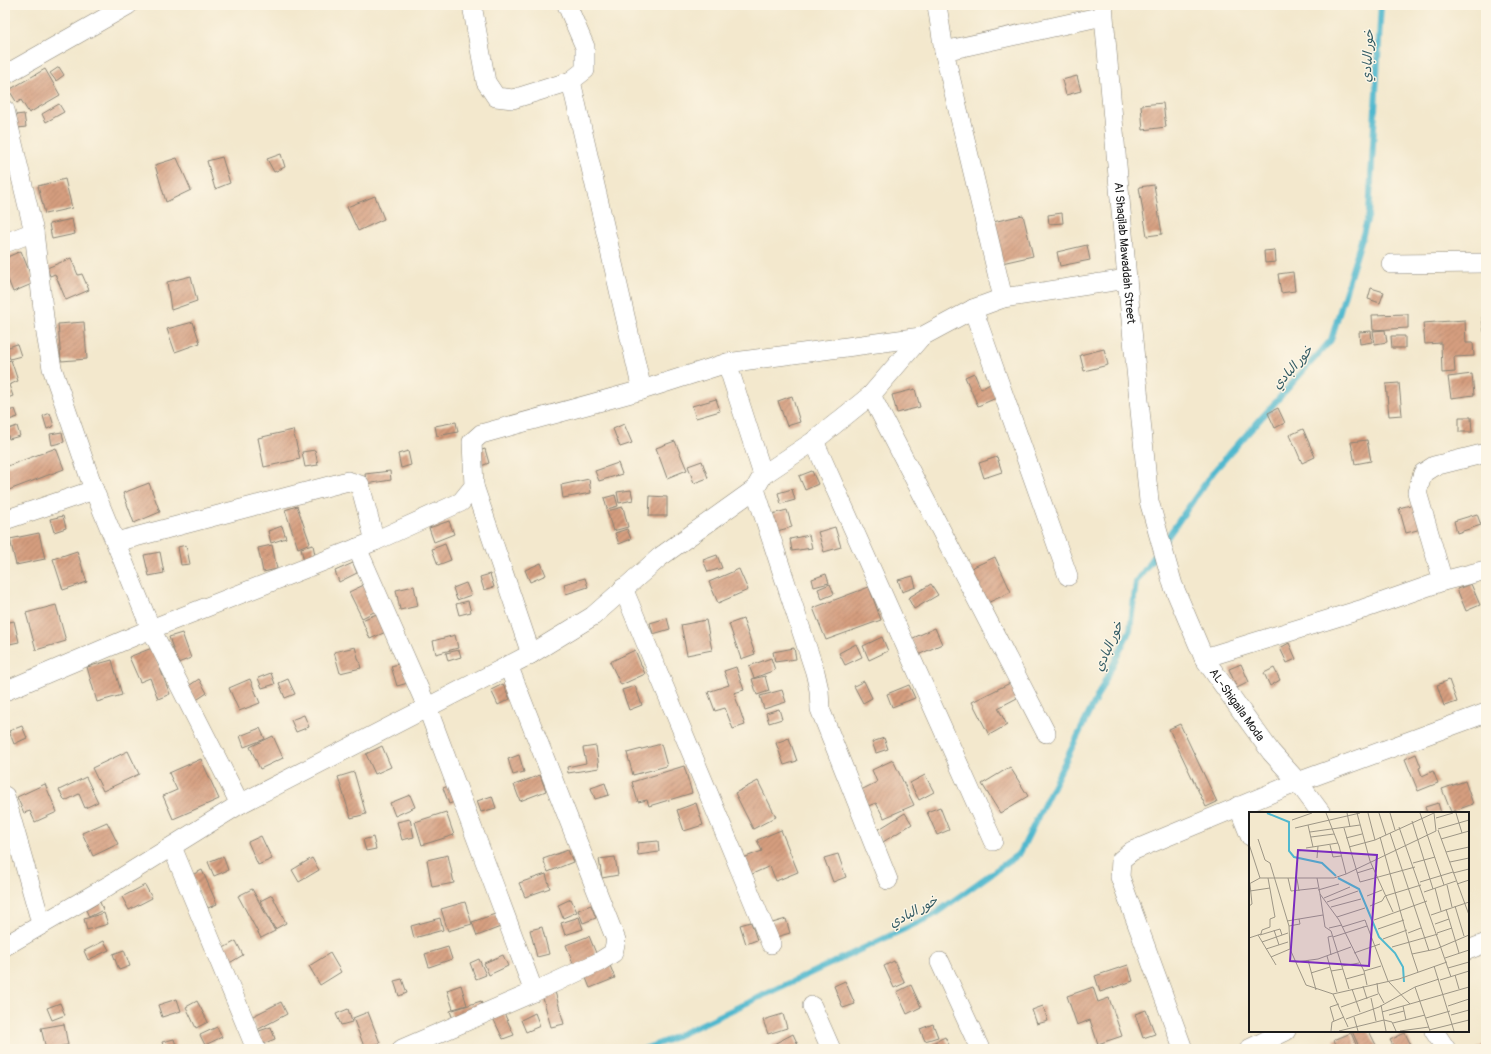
<svg xmlns="http://www.w3.org/2000/svg" width="1491" height="1054" font-family="Pangolin,'Playpen Sans Arabic',sans-serif">
<defs>
<pattern id="building-hatch" width="6" height="6" patternUnits="userSpaceOnUse"><rect width="6" height="6" fill="#d59e7f"/><path d="M-1 1l2-2M0 6l6-6M5 7l2-2" fill="none" stroke="#ac8067"/></pattern>
</defs>
<rect width="100%" height="100%" fill="#fcf5e5"/>
<filter id="ink" filterUnits="userSpaceOnUse"><feTurbulence type="fractalNoise" baseFrequency=".025" numOctaves="2"/><feDisplacementMap in="SourceGraphic" scale="8" xChannelSelector="R" yChannelSelector="G"/><feConvolveMatrix kernelMatrix="1 2 1 2 8 2 1 2 1" color-interpolation-filters="sRGB"/></filter>
<filter id="wash" filterUnits="userSpaceOnUse"><feTurbulence type="fractalNoise" baseFrequency=".012" numOctaves="4" result="noise"/><feDisplacementMap in="SourceGraphic" scale="16" xChannelSelector="R" yChannelSelector="G"/><feGaussianBlur stdDeviation="0.9" result="paint"/><feColorMatrix in="noise" values="0 0 0 0 0 0 0 0 0 0 0 0 0 0 0 0 0 1.4 0 .05"/><feComposite in="paint" operator="in"/></filter>
<g filter="url(#wash)">
<rect width="100%" height="100%" fill="#f3e8cd"/>
<g fill="none" stroke-linecap="round" stroke-linejoin="round">
<!-- stream -->
<path stroke="#50b8ce" stroke-width="6" d="M1164,542L1214,471L1331,340L1369,214L1381,5
M644,1049L668,1040L932,916L1020,853L1130,630L1136,582L1159,550"/>
</g>
<g id="blocks">
<!-- building -->
<path fill="url(#building-hatch)" d="M59,67L64,75L56,81L50,73Z
M45,69L60,95L29,113L21,100L17,103L9,90Z
M1077,76L1081,91L1066,95L1062,80Z
M1163,103L1166,127L1143,130L1141,105Z
M59,104L64,112L46,122L42,114Z
M24,114L26,127L18,128L16,115Z
M281,154L285,167L274,172L267,159Z
M222,157L230,183L215,189L207,161Z
M177,158L191,190L166,202L155,165Z
M65,179L72,208L45,214L38,186Z
M1154,185L1162,234L1147,236L1139,187Z
M375,196L384,219L358,231L347,207Z
M1062,213L1063,223L1049,224L1048,215Z
M1023,215L1033,256L1002,263L993,222Z
M72,219L75,234L52,239L49,224Z
M1087,245L1090,260L1060,266L1057,252Z
M1275,250L1276,262L1265,263L1264,251Z
M21,251L34,283L13,292L5,272V258Z
M71,258L78,275L82,274L89,290L66,300L55,274L50,276L47,268Z
M1293,272L1295,291L1281,293L1278,274Z
M191,276L197,301L171,310L167,282Z
M1371,288L1384,292L1380,303L1368,299Z
M1408,314V328L1373,330L1372,315Z
M1486,316V332H1484L1482,317Z
M1465,320L1466,343H1473L1474,356L1454,357L1455,372L1442,373L1441,343L1425,344L1423,323Z
M84,322L87,359L61,361L58,324Z
M193,322L200,343L175,352L167,329Z
M1385,330L1387,342L1375,344L1373,331Z
M1371,331L1372,342L1360,344L1359,332Z
M1391,336H1405V348H1392Z
M17,344L21,356L10,359L6,348Z
M1104,349L1108,365L1084,371L1080,355Z
M11,360L18,381L9,385L13,396L5,399V362Z
M974,373L981,389L990,384L996,398L978,406L965,377Z
M1472,374L1474,395L1451,398L1448,377Z
M1399,383L1402,415L1389,416L1386,384Z
M915,389L920,407L897,413L892,395Z
M792,396L800,422L787,426L778,401Z
M716,399L720,411L696,418L692,406Z
M1278,408L1285,423L1275,428L1268,413Z
M15,409L18,417L6,421L5,412Z
M50,413L54,426L47,429L43,416Z
M1459,417H1471L1472,432H1459Z
M456,422L458,432L437,436L435,426Z
M624,424L632,443L620,447L613,429Z
M17,426L20,436L9,439L6,430Z
M1303,429L1315,457L1302,463L1290,435Z
M293,430L300,459L264,467L258,438Z
M62,432L64,442L52,445L50,434Z
M1367,440L1371,461L1355,464L1351,442Z
M675,441L687,470L667,478L656,448Z
M56,448L64,469L9,490L5,479V467Z
M485,449L489,463L481,466L476,452Z
M315,450L318,465L305,467L302,452Z
M408,451L411,465L401,468L398,454Z
M997,457L1002,472L984,478L979,463Z
M702,461L708,478L694,483L688,466Z
M618,463L622,474L599,481L595,471Z
M390,471L391,480L366,484L365,474Z
M812,471L818,484L805,490L799,476Z
M589,479L591,493L563,498L561,485Z
M149,483L160,512L134,523L123,493Z
M792,489L795,500L781,504L778,493Z
M631,490L633,500L619,503L617,492Z
M615,495L618,506L607,509L604,498Z
M650,496L667,497V516H649Z
M1418,503L1425,528L1406,533L1399,508Z
M297,506L310,543L298,548L285,510Z
M623,507L628,527L613,531L607,511Z
M787,510L792,527L777,531L772,514Z
M1477,514L1481,525L1457,533L1454,521Z
M63,516L66,528L54,532L50,519Z
M449,521L454,534L434,542L429,528Z
M282,526L286,538L271,543L268,531Z
M835,527L841,547L824,552L818,532Z
M627,529L631,539L619,544L615,533Z
M39,533L45,559L16,565L10,539Z
M809,535L812,548L792,551L790,539Z
M445,544L451,560L438,565L432,549Z
M186,545L190,564L181,565L178,547Z
M272,545L277,569L263,572L258,548Z
M313,545L316,560L304,562L301,548Z
M77,551L87,582L63,590L53,559Z
M160,552L164,573L149,576L144,555Z
M717,555L722,568L708,572L703,560Z
M995,557L1011,592L983,605L967,570Z
M353,563L357,573L339,582L335,571Z
M541,563L546,575L530,582L525,570Z
M739,569L748,590L718,603L709,582Z
M490,574L494,587L484,590L480,577Z
M826,574L829,583L814,587L812,579Z
M913,576L916,587L902,592L898,580Z
M585,578L588,587L566,594L564,584Z
M466,583L471,595L457,600L453,588Z
M366,584L378,610L362,618L349,592Z
M830,584L834,594L822,599L818,589Z
M931,584L938,595L914,609L908,598Z
M1471,584L1480,605L1466,611L1457,589Z
M414,586L418,606L400,610L396,590Z
M869,587L881,620L826,640L813,608Z
M468,601L471,612L459,615L456,604Z
M56,605L66,641L36,650L26,613Z
M379,613L388,631L370,639L362,620Z
M667,618L670,629L653,634L650,623Z
M743,619L755,654L741,659L729,624Z
M706,620L712,650L687,655L681,625Z
M14,621L19,642L5,645V623Z
M935,628L942,644L918,655L911,639Z
M182,633L191,658L178,663L169,637Z
M455,635L458,648L436,654L433,641Z
M882,637L888,651L869,660L863,646Z
M1289,643L1296,659L1287,663L1280,648Z
M856,644L862,657L845,665L839,653Z
M355,647L361,668L340,673L334,652Z
M152,648L170,694L158,699L150,678L140,682L129,657Z
M794,648L796,659L775,662L773,652Z
M459,650L461,657L448,661L446,653Z
M635,650L645,674L621,685L610,662Z
M771,658L775,670L754,678L749,666Z
M112,660L122,695L97,702L87,667Z
M402,663L408,683L397,686L391,666Z
M1241,664L1249,682L1237,688L1229,669Z
M736,667L744,690L734,693L745,725L733,729L725,708L715,711L708,692L729,685L724,671Z
M1274,668L1280,680L1270,686L1264,673Z
M271,673L275,684L262,688L258,678Z
M765,676L769,691L757,695L752,679Z
M199,679L207,693L195,701L187,687Z
M250,679L260,703L239,711L229,688Z
M288,679L295,694L285,698L279,683Z
M1449,680L1457,702L1444,706L1437,685Z
M864,681L872,698L863,703L854,686Z
M1010,683L1017,698L998,708L1007,725L989,735L972,702Z
M503,684L510,699L498,705L491,690Z
M909,685L915,698L892,707L887,694Z
M635,686L642,705L629,710L622,690Z
M782,690L786,702L764,709L760,696Z
M779,709L782,719L769,723L766,713Z
M304,715L309,727L296,732L291,720Z
M1180,724L1217,802L1206,807L1169,729Z
M22,726L27,738L14,744L9,731Z
M260,728L265,739L244,747L240,736Z
M273,736L283,758L260,769L250,747Z
M789,738L797,761L784,765L776,743Z
M884,738L888,749L876,753L872,742Z
M661,744L667,766L633,775L627,753Z
M382,746L391,767L375,774L366,754Z
M596,746L599,768L568,773L567,767L586,763L583,748Z
M128,751L139,774L103,791L92,768Z
M1416,754L1421,767L1419,768L1422,776L1433,771L1438,783L1418,791L1405,759Z
M519,755L524,772L513,775L508,759Z
M201,759L219,799L173,819L163,796L177,790L169,773Z
M893,760L914,805L884,818L876,803L868,806L861,790L877,782L872,770Z
M684,766L692,793L649,806L647,800L638,802L632,782Z
M1010,767L1028,796L1000,813L982,784Z
M354,772L366,814L351,818L338,777Z
M540,775L546,791L520,801L514,785Z
M925,775L934,792L919,800L910,783Z
M86,777L98,802L85,808L79,794L65,801L59,790Z
M758,781L776,817L753,829L735,793Z
M1465,781L1473,804L1451,812L1442,789Z
M605,783L609,795L595,799L591,788Z
M45,784L57,812L35,822L30,811L24,813L17,797Z
M453,784L459,800L449,804L443,788Z
M410,795L415,807L395,816L390,803Z
M492,796L496,808L481,812L477,801Z
M696,803L703,825L684,831L677,810Z
M1438,803L1441,813H1427L1425,807Z
M940,807L949,830L937,835L927,812Z
M446,812L454,835L422,845L415,822Z
M905,813L912,824L883,842L876,831Z
M410,819L414,837L402,840L397,822Z
M107,822L118,844L93,856L82,833Z
M781,830L798,872L776,881L770,866L750,875L743,858L762,851L757,840Z
M261,836L272,859L258,865L248,842Z
M373,837L376,849L366,851L363,840Z
M658,841L659,852L638,855L637,843Z
M568,850L573,862L548,872L543,859Z
M838,854L846,877L833,882L824,858Z
M448,855L454,883L432,887L427,860Z
M223,856L228,870L214,876L208,862Z
M615,857L618,875L602,878L599,859Z
M312,858L319,870L299,882L292,870Z
M202,870L217,904L208,908L192,875Z
M546,874L550,888L525,897L519,883Z
M145,885L152,898L129,910L122,897Z
M252,889L275,931L261,938L238,896Z
M272,895L286,923L275,929L260,901Z
M571,899L577,912L563,918L558,905Z
M100,902L103,910L89,917L86,910Z
M465,902L472,924L448,931L441,909Z
M591,905L596,918L583,923L578,910Z
M104,913L108,924L87,930L84,919Z
M498,913L503,926L477,936L472,922Z
M579,917L583,929L565,935L561,923Z
M440,918L443,930L414,938L411,926Z
M786,919L790,933L773,938L769,924Z
M751,922L757,940L746,944L740,925Z
M542,927L549,954L537,957L530,930Z
M589,936L598,958L574,966L566,945Z
M104,941L109,950L88,960L84,951Z
M236,941L243,955L226,965L218,951Z
M448,947L452,959L429,967L425,954Z
M124,950L130,966L119,970L113,954Z
M330,953L341,972L320,985L309,966Z
M503,955L508,966L489,975L484,963Z
M479,959L486,975L476,979L470,963Z
M894,961L905,983L894,988L884,966Z
M609,963L615,978L590,988L584,973Z
M1128,965L1133,981L1100,992L1095,976Z
M402,979L407,993L399,996L394,981Z
M845,981L855,1004L843,1008L834,986Z
M461,985L467,1005L453,1009L447,990Z
M911,985L921,1007L907,1014L897,992Z
M1093,987L1098,1002L1109,998L1122,1036L1098,1044L1090,1020L1077,1025L1067,996Z
M554,988L564,1024L551,1027L541,991Z
M177,999L181,1011L162,1017L158,1005Z
M197,1001L208,1022L196,1028L186,1007Z
M481,1001L484,1013L454,1022L450,1011Z
M281,1002L287,1014L257,1030L251,1017Z
M60,1003L65,1015L52,1020L47,1008Z
M1043,1006L1048,1021L1037,1024L1032,1010Z
M348,1009L352,1022L341,1025L336,1014Z
M1146,1010L1155,1034L1143,1038L1135,1014Z
M368,1012L380,1043L365,1049L353,1018Z
M504,1013L514,1035L503,1039L493,1018Z
M535,1013L540,1026L526,1032L521,1020Z
M783,1014L787,1028L768,1034L763,1020Z
M64,1024L68,1045L46,1049L41,1028Z
M933,1024L938,1037L925,1041L920,1029Z
M217,1027L222,1037L205,1045L200,1035Z
M271,1027L275,1039L262,1044L259,1031Z
M1352,1031H1369L1378,1049H1360Z
M1351,1033L1358,1049H1338L1334,1040Z
M1405,1033L1413,1049H1395L1390,1040Z
M793,1034L800,1049H774L772,1045Z
M945,1037L951,1049H921Z
M174,1039L177,1049H164L162,1042Z
M1486,1043V1049H1478V1048Z
M449,1046L450,1049H441Z"/>
</g>
</g>
<g filter="url(#ink)">
<use href="#blocks" fill-opacity="0" stroke="#888274" stroke-width="1"/>
<g fill="none" stroke-linecap="round" stroke-linejoin="round">
<defs>
<g id="minor">
<path d="M472,5L486,82L496,97L513,99L571,81L585,70V47L567,5"/>
<path d="M937,5L944,51L1003,298"/>
<path id="s1" d="M1103,5L1127,279L1149,501L1173,585L1204,658L1242,712L1271,752L1298,782L1321,813"/>
<path d="M944,51L1103,16"/>
<path d="M5,75L128,5"/>
<path d="M571,81L642,390"/>
<path d="M5,110L34,232L46,334L52,368L94,490L151,629L240,804"/>
<path d="M5,243L34,232"/>
<path d="M1391,264L1486,263"/>
<path d="M973,309L1068,576"/>
<path d="M727,363L763,475"/>
<path d="M871,395L1046,733"/>
<path d="M814,441L993,841"/>
<path d="M474,486L531,654"/>
<path d="M755,489L815,672L819,690L820,709L888,880"/>
<path d="M5,520L94,490"/>
<path d="M116,542L348,481L360,485L375,541"/>
<path d="M357,548L427,707L534,992"/>
<path d="M1443,581L1417,492L1423,473L1434,466L1486,453"/>
<path d="M623,588L771,944"/>
<path d="M1204,658L1363,609L1443,581L1486,570"/>
<path d="M5,691L151,629L375,541L461,502L474,486L472,442L481,434L642,390L727,363L921,337"/>
<path d="M5,796L41,923"/>
<path d="M1238,806L1250,836"/>
<path d="M172,847L256,1049"/>
<path d="M5,946L108,886L240,804L531,654L593,616L660,557L755,489L763,475L814,441L871,395L921,337L973,309L1003,298L1127,279"/>
<path d="M1468,950L1486,943"/>
<path d="M940,962L980,1049"/>
<path d="M812,1006L831,1049"/>
<path d="M1434,1031L1446,1049"/>
<path d="M402,1049L534,992L599,962L613,953L616,940L508,665"/>
<path d="M1183,1049L1120,877L1121,860L1132,851L1298,782L1486,713"/>
<path d="M1249,1049L1286,1031"/>
</g>
</defs>
<!-- minor casing -->
<use href="#minor" stroke="#888274" stroke-width="20"/>
<!-- minor -->
<use href="#minor" stroke="#fff" stroke-width="19"/>
</g>
</g>
<g text-anchor="middle" stroke-width="3" stroke-linejoin="round" paint-order="stroke">
<!-- street labels -->
<g font-size="12" fill="#1c1c1c" stroke="#fcf5e5">
<text dy="4" stroke="none"><textPath href="#s1" startOffset="249">Al Shaqilab Mawaddah Street</textPath></text>
<text dy="4" stroke="none"><textPath href="#s1" startOffset="722">AL-Shigaila Moda</textPath></text>
</g>
<!-- water labels -->
<g font-size="13" font-style="italic" fill="#315a63" stroke="#fcf5e5">
<text transform="translate(1367 56) rotate(-87)" y="5">خور البادي</text>
<text transform="translate(1292 367) rotate(-48)" y="5">خور البادي</text>
<text transform="translate(1108 646) rotate(-66)" y="5">خور البادي</text>
<text transform="translate(913 911) rotate(-28)" y="5">خور البادي</text>
</g>
</g>
<!-- overview -->
<g transform="translate(1249 812)">
<rect width="220" height="220" fill="#f3e8cd"/>
<path fill="none" stroke="#50b8ce" stroke-width="2" d="M18,1L40,10V39L45,45L73,51L87,64M89,66L110,77L130,125L146,141L154,155L155,170"/>
<path fill="none" stroke="#9d9686" stroke-width="1" d="M77,1L90,34L97,62M98,1L101,15M108,1L121,49L144,100M119,1L126,28M130,1L137,23M141,1L146,18M171,1L195,73M207,1L213,21M187,6L204,1M43,8L63,1M163,9L184,77M59,13L64,35M150,15L202,165M46,16L111,1M95,16L111,70L166,55M189,17L220,8M189,18L220,103M61,20L111,13M141,21L180,139M62,25L85,22M131,25L163,142M97,26L113,22M9,27L16,48L21,51L40,114L41,137L57,173L84,182L150,167L198,150M192,27L220,19M0,32L11,66M81,33L84,45L92,44M100,35L126,28L185,1M57,36L89,31M197,40L220,35M68,46L69,34M201,50L220,46M164,51L186,45M108,61L124,56M204,61L220,57M39,66L42,79L69,76M68,66L71,82L90,108L115,159L118,173M48,67L50,79M171,70L204,60M0,72L11,66H85L97,62L187,19L185,1M208,72L220,68M198,73L203,95M186,76L192,99M69,78L90,72M1,79L21,76M175,80L207,69M71,82L76,115L82,119L100,177M118,84L133,78M75,86L101,75M78,90L109,79M0,94L3,92L1,72M121,94L133,89L136,84L172,73M206,94L215,124M82,95L112,87M197,97L210,141M182,103L220,90M88,105L116,96M125,108L178,89M38,109L74,103M186,112L200,107M40,114L51,112L50,107M93,115L116,108L139,169L161,192M80,116L93,113M129,117L155,108M25,118L30,133M159,121L172,116M188,121L203,116M9,123L27,153M11,123L31,117L33,123M84,125L118,114M0,126L12,122L13,118L21,115V107L26,105L19,66M134,127L158,118M13,130L39,121M143,135L189,122M17,137L39,130M105,141L131,132M82,143L79,125L83,124M78,144L88,180M22,145L41,137M196,146L220,138M59,148L67,178M47,150L69,147L102,135M93,154L110,151M185,154L205,219M199,156L220,150M82,159L94,157M115,159L132,154M169,160L163,142L187,137L220,123M62,161L81,155M206,163L210,177M97,167L115,162M191,168L220,159M128,171L129,180L135,191M114,174L118,187M166,175L181,219M103,177L111,200M84,182L99,215M122,186L127,209M132,193L137,219M154,194L157,208M199,194L220,187M92,195L129,182M133,200L220,175M140,203L155,199M202,203L220,198M105,205L109,219M177,206L201,199M97,207L130,195L166,175L190,167M85,209L81,195L90,192M144,211L176,203M180,218L220,208M82,219L83,210L95,205M90,219L135,208L143,210L147,219M151,219L180,215"/>
<path fill="#7b2cbf" fill-opacity="0.15" stroke="#7b2cbf" stroke-width="2" d="M49,38L128,43L120,154L41,149Z"/>
<rect width="220" height="220" fill="none" stroke="#1c1c1c" stroke-width="2"/>
</g>
<!-- margin -->
<rect width="1491" height="1054" fill="none" stroke="#fcf5e5" stroke-width="20"/>
</svg>
